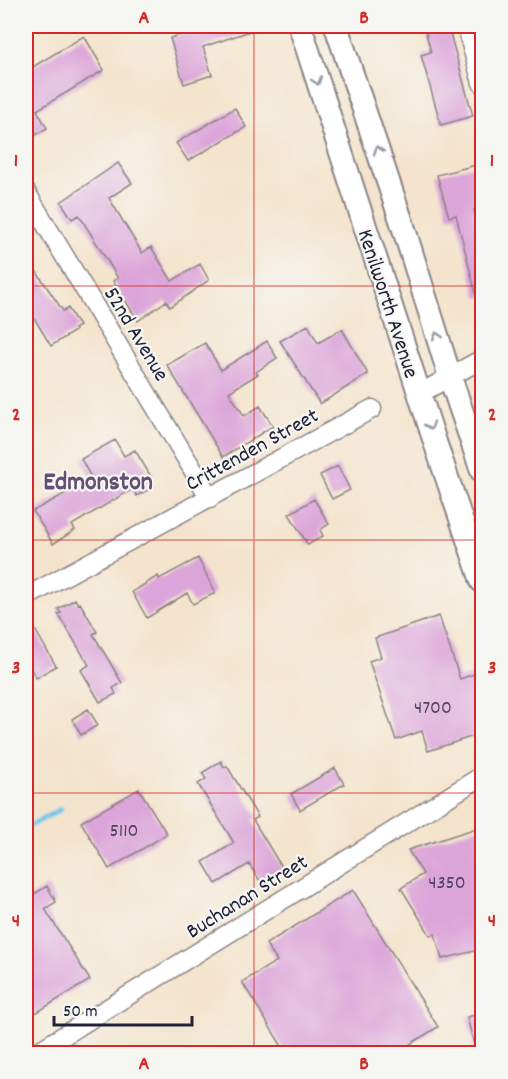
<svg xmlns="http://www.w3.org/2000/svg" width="508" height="1079" font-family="Dekko,sans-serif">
<rect width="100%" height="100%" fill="#f6f6f2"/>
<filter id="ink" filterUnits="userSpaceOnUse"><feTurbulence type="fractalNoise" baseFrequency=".0167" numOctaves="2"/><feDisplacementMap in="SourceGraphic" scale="12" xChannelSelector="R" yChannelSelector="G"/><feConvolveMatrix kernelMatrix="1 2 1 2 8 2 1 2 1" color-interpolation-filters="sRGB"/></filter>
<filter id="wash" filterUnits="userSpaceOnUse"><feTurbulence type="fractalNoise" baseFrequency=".008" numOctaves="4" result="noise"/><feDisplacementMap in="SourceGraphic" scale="24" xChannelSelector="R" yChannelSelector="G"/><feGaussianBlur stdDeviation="1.35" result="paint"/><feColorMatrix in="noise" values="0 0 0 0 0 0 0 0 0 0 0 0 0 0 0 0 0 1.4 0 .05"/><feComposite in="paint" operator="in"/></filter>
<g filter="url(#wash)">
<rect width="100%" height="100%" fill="#f4e4cd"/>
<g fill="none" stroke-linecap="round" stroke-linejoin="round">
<!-- stream -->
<path stroke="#6ec4eb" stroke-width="5" d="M26,828L61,809"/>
</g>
<g id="blocks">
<!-- building -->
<path fill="#dca5d9" d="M208,26H258L259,28L203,47L212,75L184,84L170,38Z
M424,26H448L473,116L441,125L421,55L431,52Z
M84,36L104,70L37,110L47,128L26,141V71Z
M235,108L246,127L188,161L176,143Z
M118,163L132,183L109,198L142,253L151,247L172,281L200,264L209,280L170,307L166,301L138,321L113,281L118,278L79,215L72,219L61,202Z
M476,165L483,189V208L474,210L483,242V297L477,298L456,215L449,217L437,175Z
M34,268L63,311L68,308L79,326L74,329L75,331L51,346L26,305V274Z
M308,325L318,343L342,329L368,374L320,404L280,341Z
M267,341L277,358L256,372L258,374L229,392L244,416L260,406L273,426L223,457L167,365L205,343L221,370Z
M115,440L124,456L135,450L153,480L150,481L154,486L137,496L132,489L72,525L75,530L53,544L33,511L92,479L81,459Z
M338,466L350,490L332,499L320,475Z
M314,499L329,524L320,530L323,536L308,545L289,514Z
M198,558L215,593L193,604L187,593L147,618L132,592L158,576L159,579Z
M75,599L78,604L80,603L97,632L93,634L122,683L113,688L116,694L100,702L81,670L89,665L58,614L61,613L58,609Z
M26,614L56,666L36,678L26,660Z
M439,616L460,679L480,672L483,681V733L428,751L422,731L396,740L369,661L381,657L375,638Z
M88,709L98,725L81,735L72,719Z
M221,761L224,767L227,766L258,817L253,820L284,871L262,884L249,864L216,884L203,862L234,843L198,784L206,779L202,773Z
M335,768L344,784L300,810L291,794Z
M139,789L167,834L109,869L81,822Z
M483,826V949L442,959L435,934L430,935L401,888L423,874L408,850Z
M47,886L56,902L45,909L90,980L26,1019V899Z
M353,890L438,1027L410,1044L412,1048L404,1053H286L242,982L277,961L266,944Z
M483,1013V1053H476L467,1017Z"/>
</g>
</g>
<g filter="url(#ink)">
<use href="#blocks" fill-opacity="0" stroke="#8b8384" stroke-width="1.5"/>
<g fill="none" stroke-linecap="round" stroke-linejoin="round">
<defs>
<path id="minor" d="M466,26L482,83
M26,192L210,498
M419,394L482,359
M26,597L372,409
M34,1054L482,776"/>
<path id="major" d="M300,26L437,448L482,581
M336,26L403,226L450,377L482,471"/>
</defs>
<!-- minor casing -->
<use href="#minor" stroke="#8b8384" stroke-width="21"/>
<!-- major casing -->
<use href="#major" stroke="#8b8384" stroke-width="26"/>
<!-- minor -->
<use href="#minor" stroke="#fff" stroke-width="18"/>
<!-- major -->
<use href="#major" stroke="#fff" stroke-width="22"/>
</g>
<!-- one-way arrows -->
<defs><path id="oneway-chevron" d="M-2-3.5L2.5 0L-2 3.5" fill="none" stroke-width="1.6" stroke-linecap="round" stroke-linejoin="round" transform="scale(1.5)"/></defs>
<g stroke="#9c9ca7">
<use href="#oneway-chevron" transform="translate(317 81) rotate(72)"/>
<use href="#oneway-chevron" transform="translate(378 150) rotate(-108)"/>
<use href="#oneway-chevron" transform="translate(437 336) rotate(-107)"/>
<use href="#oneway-chevron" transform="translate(430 426) rotate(72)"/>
</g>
</g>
<!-- grid -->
<path fill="none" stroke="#d62828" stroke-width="1.5" stroke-opacity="0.55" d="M254,26V1054M26,286H482M26,540H482M26,793H482"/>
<g text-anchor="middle" stroke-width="4.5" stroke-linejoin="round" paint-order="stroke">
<!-- number labels -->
<g font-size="20" fill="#504362">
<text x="433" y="713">4700</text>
<text x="124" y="836">5110</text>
<text x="447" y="888">4350</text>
</g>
<!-- street labels -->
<g font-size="22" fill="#22223b" stroke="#f6f6f2">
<text transform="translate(390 303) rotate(72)" y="8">Kenilworth Avenue</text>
<text transform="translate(138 333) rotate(59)" y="8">52nd Avenue</text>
<text transform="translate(251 448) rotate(-29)" y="8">Crittenden Street</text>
<text transform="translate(246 895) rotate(-32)" y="8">Buchanan Street</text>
</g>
<!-- quarter labels -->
<g font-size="26" font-weight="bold" fill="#635072" stroke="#f6f6f2">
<text x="98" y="489">Edmonston</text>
</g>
</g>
<!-- margin -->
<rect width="508" height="1079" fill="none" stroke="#f6f6f2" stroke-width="66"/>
<!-- scale -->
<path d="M54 1016v9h138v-9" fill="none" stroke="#22223b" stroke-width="3"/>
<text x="63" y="1016" font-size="18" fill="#22223b" stroke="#f6f6f2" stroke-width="4.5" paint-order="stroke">50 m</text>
<rect x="33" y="33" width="442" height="1013" fill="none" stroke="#d62828" stroke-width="2"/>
<g font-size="20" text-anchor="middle" font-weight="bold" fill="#d62828">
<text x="144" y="23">A</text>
<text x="364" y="23">B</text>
<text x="16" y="166">1</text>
<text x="492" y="166">1</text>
<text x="16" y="420">2</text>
<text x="492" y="420">2</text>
<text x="16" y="673">3</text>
<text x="492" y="673">3</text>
<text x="16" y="926">4</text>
<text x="492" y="926">4</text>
<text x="144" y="1069">A</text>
<text x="364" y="1069">B</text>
</g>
</svg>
